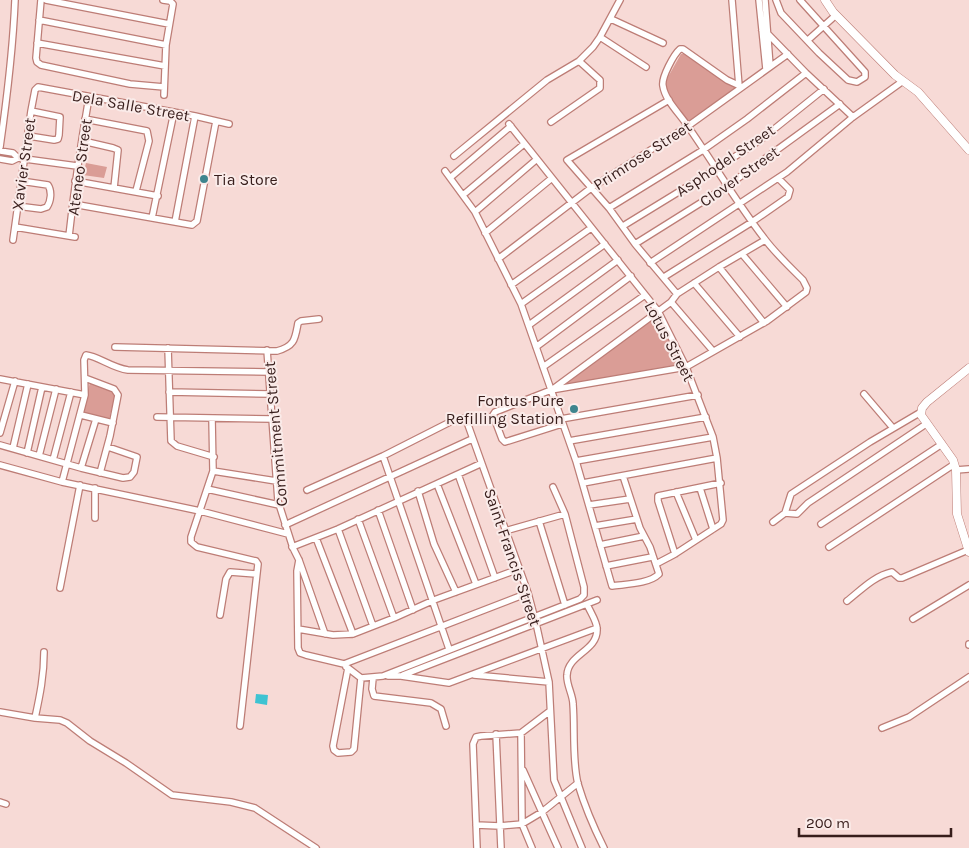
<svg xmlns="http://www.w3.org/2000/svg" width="969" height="848" font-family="Karla,sans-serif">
<rect width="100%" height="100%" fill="#f7dad6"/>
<!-- green -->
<path fill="#da9d96" d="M681,54H684L725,81L736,85L737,88L688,124L666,95L664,84Z
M86,163L107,167L104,178L83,175Z
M657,314L682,365L561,386Z
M90,382L116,391L109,420L83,412Z"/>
<!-- water -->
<path fill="#3ec3d2" d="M256,694L268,695L267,705L255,703Z"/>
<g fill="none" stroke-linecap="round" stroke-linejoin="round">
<defs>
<path id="street" d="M41,0L36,58L37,62L41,65L130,84L164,87
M46,0L169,24
M163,0L170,1L173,4L166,45L164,95
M732,0L739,86
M759,0L766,69
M765,0L770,66
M776,0L781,13L819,53L848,80L857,82L865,77V72L800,0
M611,19L663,43
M39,20L166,45
M762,30L768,34L806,73L853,117
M600,37L646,67
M808,40L836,15
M37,43L165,66
M669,100L567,160L609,208L635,244L677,294
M85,119L147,131L149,141L136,191
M551,122L600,88V80L579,61
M509,124L658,311L686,367L713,437L717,458L723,520L721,524L675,554L656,564
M29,136L54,140L58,139L59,135L60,117L31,111
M83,141L113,148L118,150L114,188
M0,147C7,98 13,49 15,0
M0,151L13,153L18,158
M454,156L547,80L579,61L593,47L600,37L620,0
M0,159L12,161L18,158L77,166
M445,171L475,212L521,304L576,461L612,586C626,584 649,584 659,574L650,547L640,528L623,476
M451,177L511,126
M75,181L158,196
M463,195L524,144
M73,204L192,225L197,221L216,121
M17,206L41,209L47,207C51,201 52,191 48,185L21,181
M609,208L703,150L747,119L806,73
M475,212L537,159
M152,218L174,112
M175,222L195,116
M623,226L716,169L763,138L824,89
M15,227L75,237
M485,233L552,178
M69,236C74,190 81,143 89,97
M13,240L31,111L35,90L38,87L195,116L229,124
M635,244L726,187L840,104
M742,254L787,307
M498,259L591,188L688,126L788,54
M650,263L787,172L853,117L903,81
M719,267L764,323
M664,277L752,222L788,197L790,190L778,178
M694,283L740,337
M511,285L591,228
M671,302L713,351
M521,304L605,244
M529,325L618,260
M115,347L277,351C295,346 295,339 298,323L301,321L319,319
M536,347L631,276
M168,348L171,441L177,446L214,457
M267,350L278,501L293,548L299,560L325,634
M543,367L645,295
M85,378L114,389L118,395L110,436L100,473
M0,379L85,395
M553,389L671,302L677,294L719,267L765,240
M169,392L270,394
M864,394L893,428
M81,415L113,423
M157,417L272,419
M212,418L213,471L191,537V542L197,547L256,561L258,564L240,726
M561,419L698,395
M562,424L505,442L502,439L493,415L495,412L551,390L686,367L767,321L806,292L807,288L803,280C790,267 775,253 764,238C736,202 713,162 687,125C679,113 665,100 663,86C661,78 674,54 680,49H683L727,80L738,85
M0,433L15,381
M569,441L706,417
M0,445L81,468L123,478L130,477L134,472L137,457L108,447
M13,448L28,384
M27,453L42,387
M39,456L56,389
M383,456L449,649
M53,460L71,392
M576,461L713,437
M0,465L62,482L200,511L288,534
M81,468L96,419
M956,470L969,469
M213,471L276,481
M458,474L495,578
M62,482L85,395L84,360L86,355C98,356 112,368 128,370L269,372
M583,483L717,458
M437,484L476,584
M95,488V518
M700,488L713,529
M207,489L279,505
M307,490L383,456L450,422L464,418L467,422L528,593L536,623L549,682L554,780L582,848
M418,491L434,544L456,592
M676,492L696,540
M589,505L630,499
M378,510L413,610
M785,513L791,494L870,442L921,412
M358,519L394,618
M539,521L565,605
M773,522L785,513L797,514L808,503L926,424
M821,524L942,444
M285,525L472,439
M595,526L637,519
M338,529L373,626
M505,531L565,514
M316,538L353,634
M600,545L644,536
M292,547L338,529L480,464
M829,547L953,465
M675,554L658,501V496L721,483
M299,560L297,571L298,648L300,653L306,655L344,664L528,593
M606,566L652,557
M60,588L80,485
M847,601C861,590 874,576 892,572L899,578H902L968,550
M587,604C590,612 597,621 597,629C598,651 568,654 567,675C566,684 573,695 573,704C575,729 572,760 578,784C584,804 595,830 604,848
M220,615L226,579L230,572L256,574
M913,619L969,585
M298,629L333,635L353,634L394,618L434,600L519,569
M969,645V644
M346,667L348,668L333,746L334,750L338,753L351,752L354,749L361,678
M348,668L361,678L383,676L580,599L584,595V587L565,514L553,487
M403,675L597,600
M474,675L549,682
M388,676H401L449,683L597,628
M373,678L372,689L374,696L431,703L441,709L446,726
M0,712L35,718L60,720L67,723L90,741L126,763L172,795L231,802L255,808L316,848
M35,718C40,695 44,675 44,652
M882,728L909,717L969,677
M496,734L501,848
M523,770L558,848
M0,802L6,804
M476,825L500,826L522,824L542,812L578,783
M477,848L473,744L476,737L481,736L521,733
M532,848L522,824L521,733L550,711"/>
<path id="secondary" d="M825,0L833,12L895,75L918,92L969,150
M969,368L927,402L922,408L921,415L953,460L956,470L957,514L969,552"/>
</defs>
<!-- street casing -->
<use href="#street" stroke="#bd7d76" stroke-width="8"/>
<!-- secondary casing -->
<use href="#secondary" stroke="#bd7d76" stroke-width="9"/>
<!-- street -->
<use href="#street" stroke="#fff" stroke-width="5.5"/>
<!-- secondary -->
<use href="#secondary" stroke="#fff" stroke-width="8"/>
</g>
<!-- markers -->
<g fill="#3e858e" stroke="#faebe9" stroke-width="2">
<circle cx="204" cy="179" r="5"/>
<circle cx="574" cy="409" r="5"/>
</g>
<g text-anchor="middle" stroke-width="4" stroke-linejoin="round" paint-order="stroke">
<!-- street labels -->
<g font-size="16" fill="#371d1b" stroke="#faebe9">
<text transform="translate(131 105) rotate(10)" y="6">Dela Salle Street</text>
<text transform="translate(642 155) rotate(-33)" y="6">Primrose Street</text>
<text transform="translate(725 160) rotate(-34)" y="6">Asphodel Street</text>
<text transform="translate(23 164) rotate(-82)" y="6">Xavier Street</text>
<text transform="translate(79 167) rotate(-82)" y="6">Ateneo Street</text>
<text transform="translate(739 176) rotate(-35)" y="6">Clover Street</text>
<text transform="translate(670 341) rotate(62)" y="6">Lotus Street</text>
<text transform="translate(275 434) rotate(-95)" y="6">Commitment Street</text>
<text transform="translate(513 557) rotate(71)" y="6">Saint Francis Street</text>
</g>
<!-- poi labels -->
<g font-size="16" fill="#371d1b" stroke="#faebe9" text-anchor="start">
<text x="214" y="185">Tia Store</text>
<text x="564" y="406" text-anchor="end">Fontus Pure<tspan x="564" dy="18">Refilling Station</tspan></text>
</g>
</g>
<!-- scale -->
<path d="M799 828v8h152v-8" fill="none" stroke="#371d1b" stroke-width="2.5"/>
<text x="806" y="828" font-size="15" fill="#371d1b" stroke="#faebe9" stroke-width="4" paint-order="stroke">200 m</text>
</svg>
